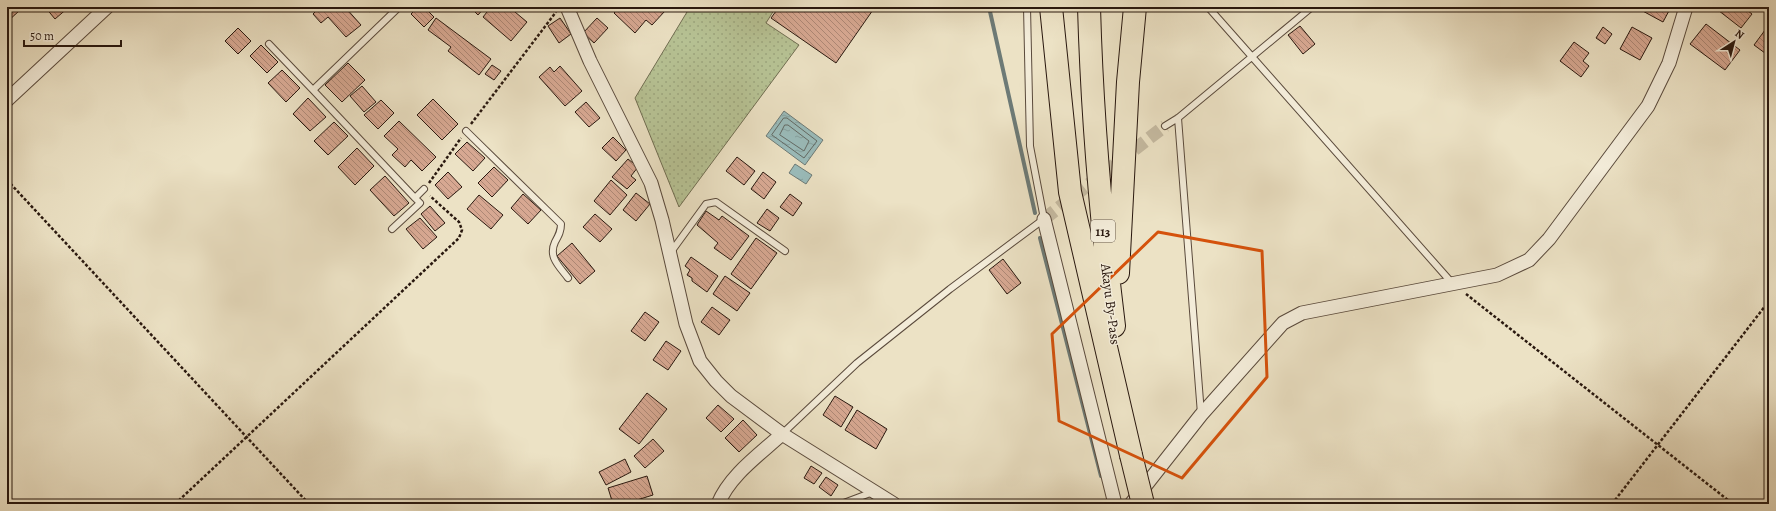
<svg xmlns="http://www.w3.org/2000/svg" width="1776" height="511" font-family="Alegreya,serif">
<defs>
<pattern id="grass-dots" width="8" height="8" patternUnits="userSpaceOnUse"><rect width="8" height="8" fill="#b7c395"/><path d="M2 2h.1M6 6h.1" fill="none" stroke="#9da77f" stroke-width="1.8" stroke-linecap="round"/></pattern>
<pattern id="water-ripples" width="26" height="14" patternUnits="userSpaceOnUse"><rect width="26" height="14" fill="#9abcbb"/><path d="M2 4q2-2 4 0t4 0M15 11q2-2 4 0t4 0" fill="none" stroke="#85a1a0"/></pattern>
<pattern id="building-back-hatch" width="6" height="6" patternUnits="userSpaceOnUse"><rect width="6" height="6" fill="#d7a892"/><path d="M-1 5l2 2M0 0l6 6M5-1l2 2" fill="none" stroke="#ae8876"/></pattern>
</defs>
<rect width="100%" height="100%" fill="#ece2c5"/>
<filter id="stains"><feTurbulence type="fractalNoise" baseFrequency=".005" numOctaves="4"/><feColorMatrix values="0 0 0 0 .2 0 0 0 0 .09 0 0 0 0 .02 0 0 0 .5 -.17"/></filter>
<radialGradient id="worn" r=".72"><stop offset=".6" stop-color="#630" stop-opacity="0"/><stop offset="1" stop-color="#630" stop-opacity=".3"/></radialGradient>
<!-- grass -->
<path fill="url(#grass-dots)" stroke="#706e52" d="M690,7H776L766,23L799,45L679,207L635,98Z"/>
<!-- water -->
<path fill="url(#water-ripples)" stroke="#6d7a76" d="M784,111L823,140L805,165L766,136Z
M795,164L812,175L806,184L789,173Z"/>
<g fill="none" stroke-linecap="round" stroke-linejoin="round">
<!-- shore -->
<path stroke="#626a65" stroke-width="1" d="M784,118H787L817,141L804,158L772,135Z
M785,125H788L809,141L804,151L780,135Z"/>
<!-- stream -->
<path stroke="#6d7a76" stroke-width="4" d="M989,7L1035,213
M1040,238L1101,476"/>
</g>
<!-- building -->
<path fill="url(#building-back-hatch)" stroke="#29180f" d="M7,7H15L19,11L7,22Z
M45,7H69L55,19Z
M320,7H345L361,25L346,37L328,17L321,23L313,14Z
M365,7H375L369,12Z
M418,7H424L434,17L424,27L411,14Z
M470,7H485L478,15Z
M491,7H509L527,22L511,41L483,17Z
M620,7H661L665,11L652,25L646,20L635,33L614,13Z
M779,7H875L836,63L771,18Z
M1640,7H1671L1663,22L1639,9Z
M1714,7H1743L1752,14L1741,28Z
M436,18L491,59L479,75L448,51L451,47L428,30Z
M560,18L571,34L559,43L548,26Z
M597,18L608,28L594,43L583,33Z
M1706,24L1740,50L1725,70L1690,44Z
M1300,26L1315,44L1303,54L1288,35Z
M1768,26H1769V56L1754,45Z
M1603,27L1612,34L1605,44L1596,38Z
M1632,27L1652,38L1640,60L1620,49Z
M238,28L251,41L238,54L225,41Z
M1574,42L1589,53L1583,61L1589,66L1581,77L1560,61Z
M261,45L278,62L267,73L250,56Z
M348,63L365,80L342,102L325,85Z
M492,65L501,71L494,80L485,74Z
M560,66L582,91L565,106L539,77L550,67L554,72Z
M282,70L300,88L286,102L268,83Z
M362,86L376,102L364,112L350,96Z
M308,98L326,117L310,131L293,114Z
M433,99L458,124L442,140L417,115Z
M381,100L394,113L378,129L364,115Z
M586,102L600,118L589,127L575,112Z
M399,121L436,157L422,171L411,160L405,167L392,155L398,149L384,136Z
M334,122L348,136L328,155L314,141Z
M613,137L626,150L616,161L602,148Z
M467,142L485,158L473,171L455,154Z
M357,148L374,166L355,185L338,167Z
M737,157L755,171L744,185L726,171Z
M628,159L638,167L631,176L636,180L627,189L612,177Z
M494,167L508,180L492,197L478,183Z
M448,172L462,187L448,199L435,185Z
M763,172L776,182L764,199L751,189Z
M385,176L409,203L394,216L370,190Z
M611,180L627,195L610,215L594,201Z
M636,193L650,204L636,221L623,210Z
M523,194L541,210L528,224L511,208Z
M790,194L802,203L793,216L780,207Z
M479,195L503,215L491,229L467,209Z
M430,206L445,223L435,231L421,214Z
M767,209L779,218L770,231L757,223Z
M706,211L719,220L722,216L749,236L731,260L714,248L718,243L697,225Z
M595,214L612,229L600,242L583,227Z
M420,218L437,237L423,249L406,229Z
M756,238L777,253L751,289L731,274Z
M572,243L595,271L580,284L557,256Z
M691,257L718,276L707,292L692,281V278L687,275L690,270L685,266Z
M1003,259L1021,283L1007,294L989,270Z
M725,276L750,293L737,311L713,294Z
M712,307L730,320L719,335L701,322Z
M645,312L659,322L645,341L631,331Z
M666,341L681,351L668,370L653,360Z
M647,393L667,409L639,444L619,429Z
M835,396L853,407L841,427L823,415Z
M718,405L734,419L721,432L706,418Z
M857,410L887,429L876,449L845,430Z
M743,420L757,435L739,452L725,438Z
M653,439L664,451L645,468L634,456Z
M625,459L631,472L606,485L599,472Z
M811,466L822,473L814,484L804,478Z
M647,476L653,495L624,504H613L608,488Z
M826,477L838,485L831,496L819,487Z"/>
<g fill="none" stroke-linecap="round" stroke-linejoin="round">
<!-- street-tunnel -->
<path stroke="#c5baa1" stroke-width="13" stroke-dasharray="13 6" stroke-linecap="butt" d="M1044,219L1165,126"/>
<defs>
<path id="lane" d="M1208,7L1452,283
M269,44L313,90L399,7
M313,90L415,198L424,189
M1178,118L1201,414
M1165,126L1178,118L1312,7
M466,131L561,224C561,231 559,235 555,242C548,257 559,266 568,278
M392,229L420,203L415,198
M671,252L706,204L716,202L785,251
M782,434L857,363L950,289L1044,219L1030,146L1027,7
M841,504L873,492"/>
<path id="street" d="M567,7L590,61L651,183L662,220L686,324L700,361L716,381L731,396L782,434L894,504
M7,100L107,7
M1044,219L1115,504
M718,504C730,475 759,455 782,434
M1131,504L1201,415L1283,323L1302,313L1497,275L1529,260L1549,239L1648,106L1669,63L1686,7"/>
<path id="highway" d="M1051,7L1070,192L1131,455
M1089,7C1092,114 1101,220 1114,326
M1118,273L1128,82L1135,7"/>
</defs>
<!-- lane casing -->
<use href="#lane" stroke="#5a4a3c" stroke-width="8"/>
<!-- street casing -->
<use href="#street" stroke="#5a4a3c" stroke-width="15"/>
<!-- highway casing -->
<use href="#highway" stroke="#29180f" stroke-width="24"/>
<!-- path -->
<path stroke="#29180f" stroke-width="2.5" stroke-dasharray="3 2" stroke-linecap="butt" d="M471,124L556,12
M7,180L309,504
M429,183L461,138
M1466,294L1733,504
M175,504L459,238L462,230L459,222L430,196
M1612,504L1769,301"/>
<!-- lane -->
<use href="#lane" stroke="#f3ecd9" stroke-width="6"/>
<!-- street -->
<use href="#street" stroke="#f3ecd9" stroke-width="13"/>
<!-- highway -->
<use href="#highway" stroke="#ece2c5" stroke-width="22"/>
<defs>
<path id="highway-bridge" d="M1131,455L1143,504"/>
</defs>
<!-- highway-bridge casing -->
<use href="#highway-bridge" stroke="#29180f" stroke-width="24" stroke-linecap="butt"/>
<!-- highway-bridge -->
<use href="#highway-bridge" stroke="#ece2c5" stroke-width="22"/>
</g>
<!-- marked area -->
<path fill="none" stroke="#d5520c" stroke-width="3" stroke-linejoin="round" d="M1158,232L1262,251L1267,377L1182,478L1059,421L1052,334Z"/>
<g text-anchor="middle" stroke-width="3" stroke-linejoin="round" paint-order="stroke">
<!-- shield labels -->
<rect fill="#f3ecd9" stroke="#66584c" stroke-width="1" x="1091" y="220" width="24" height="22" rx="3"/>
<g font-size="13" font-weight="bold" fill="#29180f">
<text x="1103" y="236">113</text>
</g>
<!-- street labels -->
<g font-size="14" fill="#29180f" stroke="#f3ecd9">
<text transform="translate(1111 304) rotate(83)" y="5">Akayu By-Pass</text>
</g>
</g>
<!-- margin -->
<rect width="1776" height="511" fill="none" stroke="#ece2c5" stroke-width="24"/>
<rect x="8" y="8" width="1760" height="495" fill="none" stroke="#29180f" stroke-width="2"/>
<rect x="12" y="12" width="1752" height="487" fill="none" stroke="#29180f"/>
<!-- north arrow -->
<g transform="translate(1734 42) rotate(36)" stroke="#f3ecd9" stroke-width="3" paint-order="stroke">
<path d="M0-3L7 15L0 10L-7 15Z" fill="#29180f"/>
<text y="-6" font-size="11" font-weight="bold" text-anchor="middle" fill="#29180f">N</text>
</g>
<!-- scale -->
<path d="M24 40v6h97v-6" fill="none" stroke="#29180f" stroke-width="2"/>
<text x="30" y="40" font-size="12" fill="#29180f" stroke="#f3ecd9" stroke-width="3" paint-order="stroke">50 m</text>
<rect width="100%" height="100%" filter="url(#stains)"/>
<rect width="100%" height="100%" fill="url(#worn)"/>
</svg>
